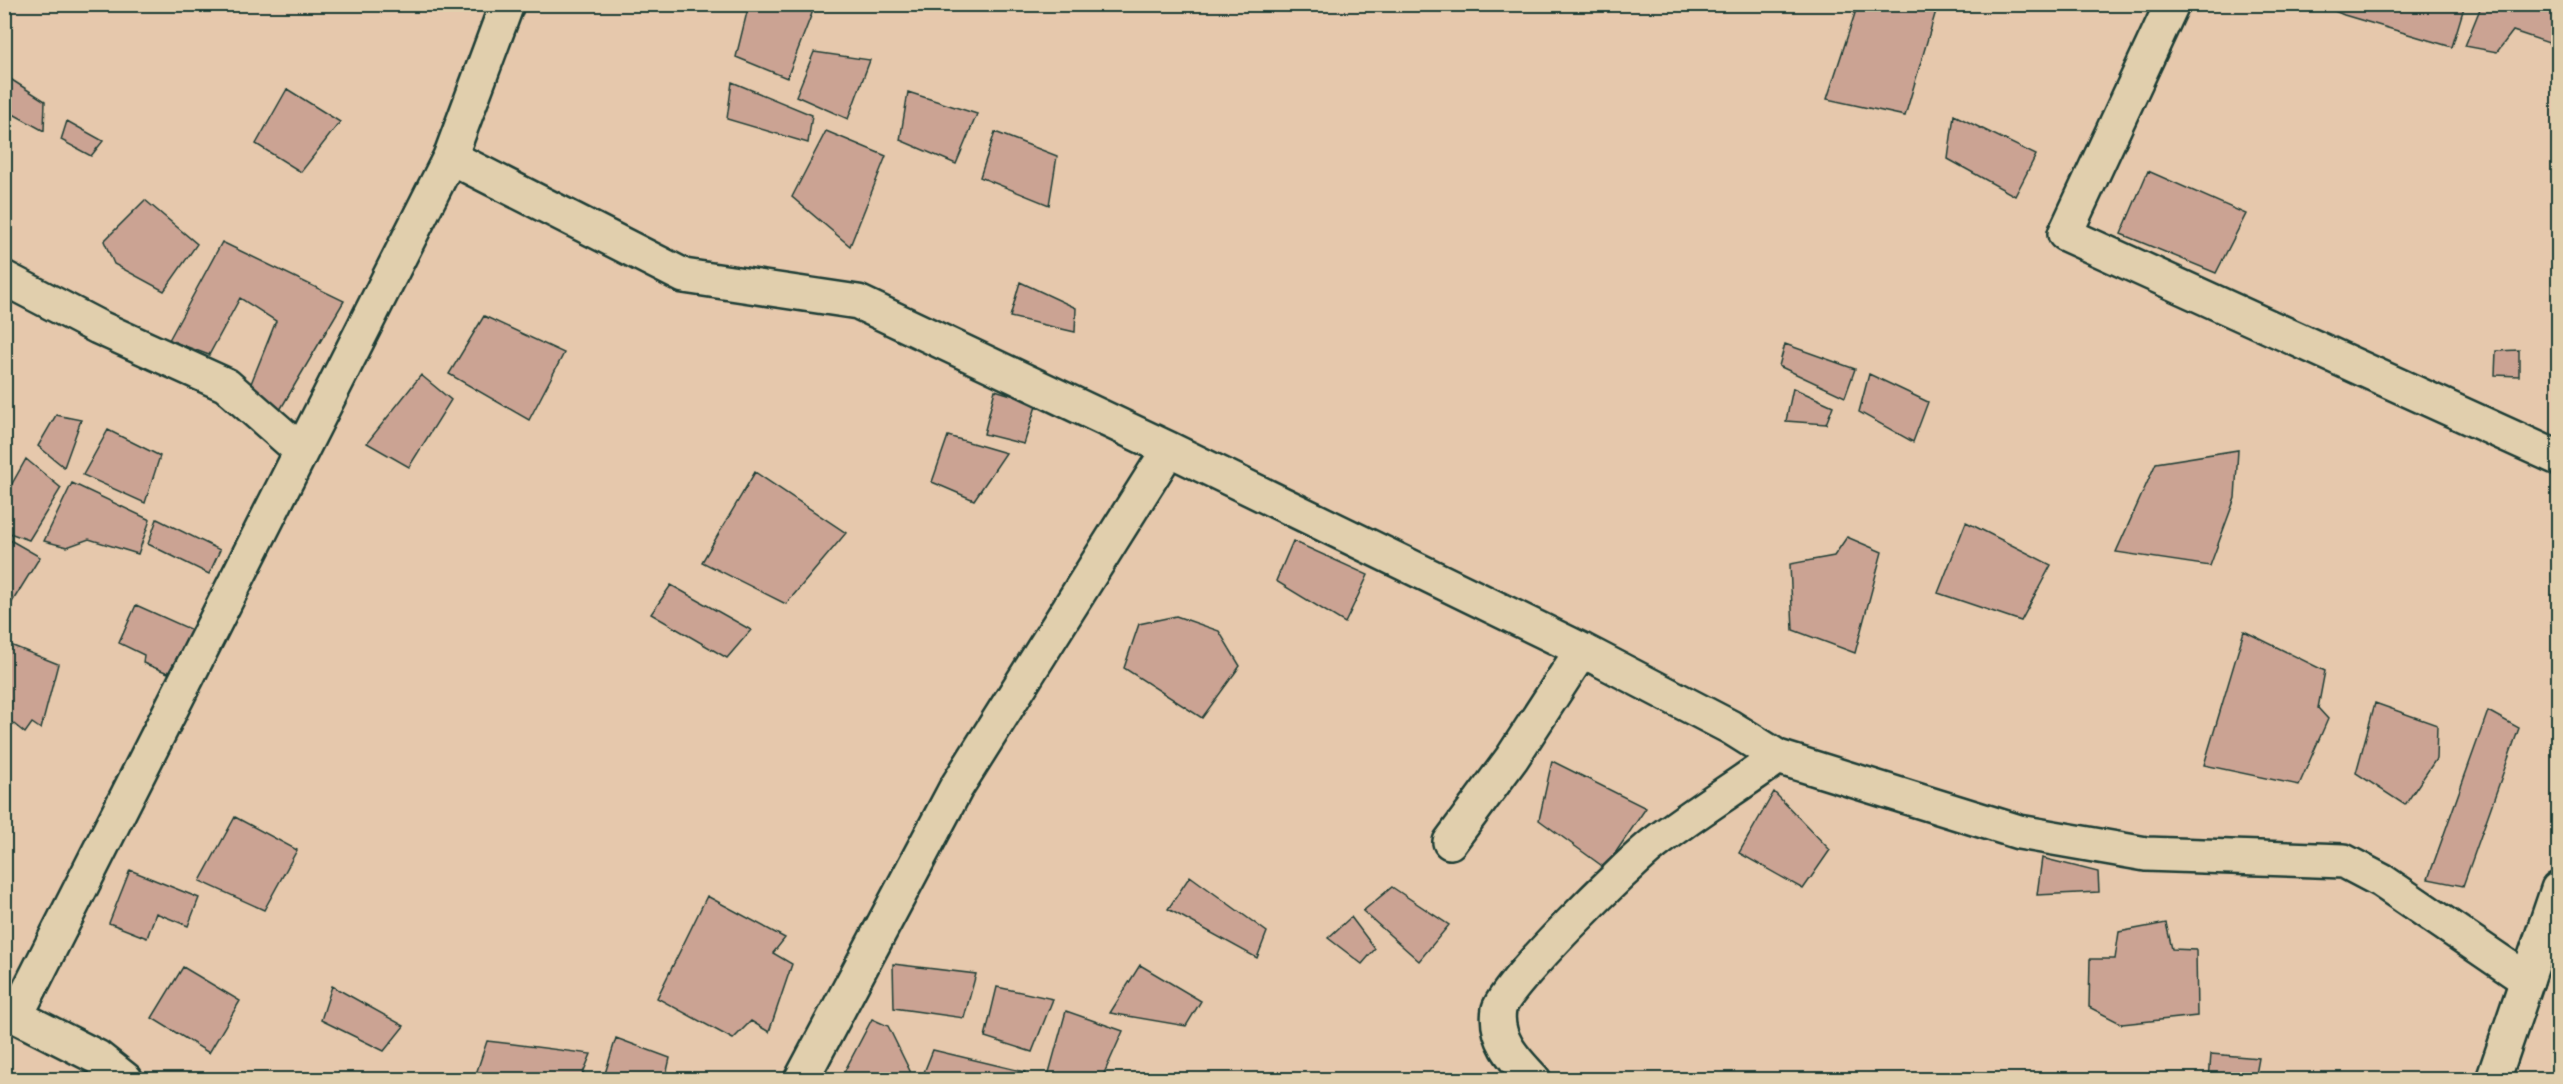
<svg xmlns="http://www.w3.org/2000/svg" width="2563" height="1084" font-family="'Indie Flower',sans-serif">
<rect width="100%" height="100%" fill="#e6c8ac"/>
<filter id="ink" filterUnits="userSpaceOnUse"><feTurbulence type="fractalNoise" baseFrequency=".0167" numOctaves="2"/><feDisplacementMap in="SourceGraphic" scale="12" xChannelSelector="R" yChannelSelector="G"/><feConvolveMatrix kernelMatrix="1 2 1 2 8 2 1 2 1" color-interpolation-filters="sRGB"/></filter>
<g filter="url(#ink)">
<!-- building -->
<path fill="#cba393" stroke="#1f3d34" stroke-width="1.5" d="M1858,4H1938L1905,116L1827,99Z
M2318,4H2465L2452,47L2344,15Z
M2482,4H2542L2558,11V46L2513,31L2497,52L2465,46Z
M748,8H814L787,78L736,57Z
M814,52L870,60L848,119L796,96Z
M4,75L45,101L44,131L4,109Z
M732,82L812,115L808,143L727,119Z
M287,89L340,122L301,172L256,144Z
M908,92L977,114L956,164L900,140Z
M1954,115L2036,155L2015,196L1948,159Z
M67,121L103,141L91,156L61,140Z
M826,131L886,156L850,246L792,197Z
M995,132L1057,156L1049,205L980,177Z
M2148,171L2246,214L2216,273L2121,234Z
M145,200L197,244L164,291L114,264L104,241Z
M222,242L344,301L280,410L250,386L276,321L240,298L209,355L169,340Z
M1020,282L1076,308L1075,332L1010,317Z
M484,316L564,353L529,420L449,374Z
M1785,344L1855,369L1845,397L1779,366Z
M2519,350V376L2495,375L2496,351Z
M1869,374L1928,402L1913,442L1859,412Z
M421,375L451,400L409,467L367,443Z
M1793,388L1833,406L1826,424L1786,421Z
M995,390L1037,403L1024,444L984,434Z
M56,415L81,420L64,467L38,446Z
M108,430L160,456L145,503L83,475Z
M948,436L1006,453L974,500L932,482Z
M2238,450L2235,498L2210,566L2116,552L2156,463Z
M26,459L61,488L29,540L4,531V498Z
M755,472L846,533L786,604L702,562Z
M72,483L150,520L138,554L89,539L67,547L44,541Z
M157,519L220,550L209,574L148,544Z
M1966,522L2051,565L2021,621L1938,593Z
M1847,537L1882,552L1855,653L1793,630L1790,564L1834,556Z
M10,540L40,557L4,615V550Z
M1293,541L1368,575L1345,623L1276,581Z
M671,585L751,630L727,658L651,614Z
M136,605L192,630L168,673L143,663L144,655L119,643Z
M1176,616L1219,631L1240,666L1202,718L1124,668L1139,624Z
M2244,631L2325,671L2318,708L2328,719L2299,785L2204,765Z
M8,644L58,664L41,729L32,723L25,733L4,716V649Z
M2375,703L2437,725L2436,759L2405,805L2356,773Z
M2488,711L2519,728L2463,886L2428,879Z
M1552,761L1646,808L1605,868L1539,820Z
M1774,792L1830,850L1803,889L1739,853Z
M235,817L297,850L264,910L200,881Z
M2042,858L2098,872L2099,892L2037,895Z
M130,870L199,898L188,926L156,913L147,938L109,923Z
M1190,876L1267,932L1257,958L1168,909Z
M1392,887L1449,925L1419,961L1363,911Z
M707,896L785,938L773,953L792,964L769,1032L751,1021L733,1039L657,998Z
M1351,917L1375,949L1362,964L1328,938Z
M2166,923L2172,949L2196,950L2197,1016L2122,1024L2089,1007L2090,959H2115L2119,932Z
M893,964L976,974L964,1018L894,1008Z
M1140,965L1201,1001L1186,1026L1110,1013Z
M183,967L240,1001L209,1053L152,1018Z
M332,986L404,1026L384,1051L321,1020Z
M997,987L1053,999L1032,1052L985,1037Z
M1066,1011L1123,1031L1101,1080H1047Z
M872,1019L888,1026L910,1071L912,1080H840Z
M616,1038L670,1058L665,1080H603Z
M487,1041L513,1044L591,1054L580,1080H474Z
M933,1050L1025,1072L1023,1080H921Z
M2211,1054L2259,1058L2255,1080H2209Z"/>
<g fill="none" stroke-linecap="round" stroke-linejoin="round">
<defs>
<path id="minor" d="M2172,4L2065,234L2558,458
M450,157L684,276L858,302L1169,449L1582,650L1730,727L1778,757L2019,832L2146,854L2344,861L2382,881L2527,980
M4,278L98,327L226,385L301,451
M1450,842L1512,758L1582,650
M4,1010L97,1057L126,1080
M16,1016L450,157L507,4
M801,1080L956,788L1169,449
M1534,1080C1515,1060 1494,1039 1499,1009C1503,987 1630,862 1655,843C1694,813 1738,786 1778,757"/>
<path id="tertiary" d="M2493,1080L2558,889"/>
</defs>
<!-- minor casing -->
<use href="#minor" stroke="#1f3d34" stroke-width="38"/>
<!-- tertiary casing -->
<use href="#tertiary" stroke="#1f3d34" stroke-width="38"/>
<!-- minor -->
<use href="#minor" stroke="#e1cfad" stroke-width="33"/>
<!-- tertiary -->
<use href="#tertiary" stroke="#e1cfad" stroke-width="33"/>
</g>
</g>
<!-- margin -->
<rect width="2563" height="1084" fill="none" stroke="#e1cfad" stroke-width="24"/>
<rect x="12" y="12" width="2539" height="1060" fill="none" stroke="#1f3d34" stroke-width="2" filter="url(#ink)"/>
</svg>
